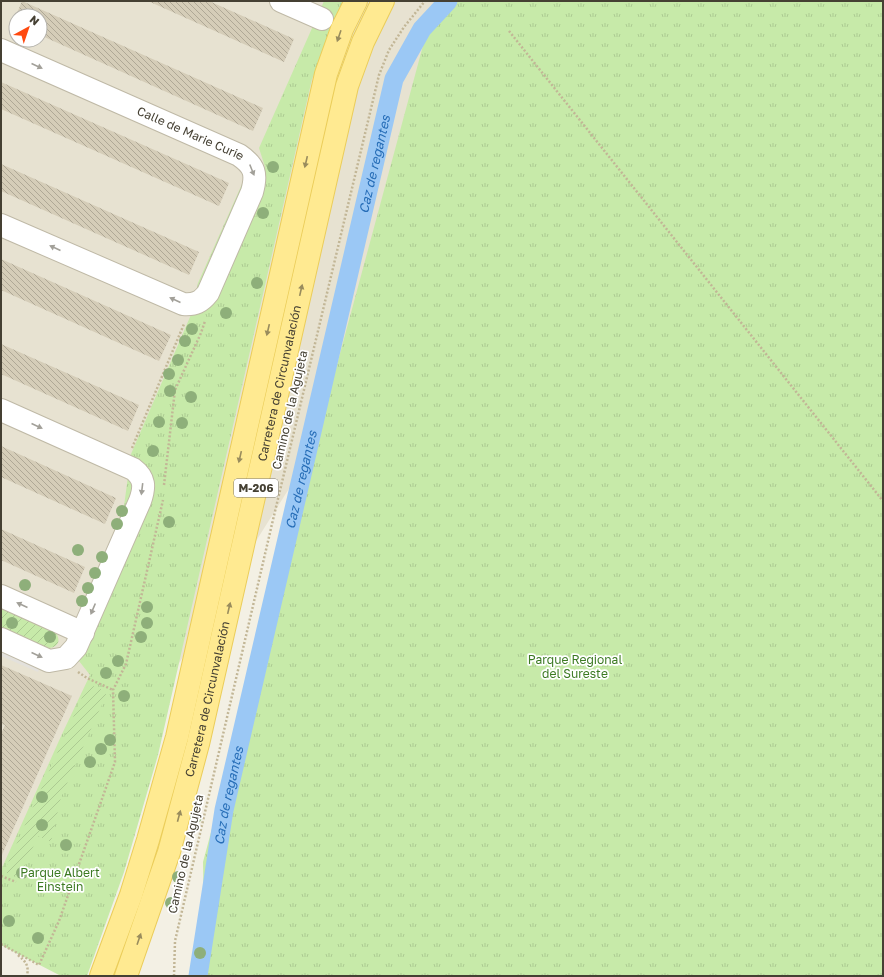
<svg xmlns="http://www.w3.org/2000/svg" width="884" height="977" font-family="'Golos Text',sans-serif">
<defs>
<pattern id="grass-tufts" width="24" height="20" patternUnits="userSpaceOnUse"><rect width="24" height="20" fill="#c7eaa9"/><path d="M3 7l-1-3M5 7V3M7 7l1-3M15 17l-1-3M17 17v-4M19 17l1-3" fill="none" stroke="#acca92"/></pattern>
<pattern id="garden-furrows" width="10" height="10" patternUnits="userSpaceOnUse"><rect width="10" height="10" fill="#c7eaa9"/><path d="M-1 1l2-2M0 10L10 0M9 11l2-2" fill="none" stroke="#acca92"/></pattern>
<pattern id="building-back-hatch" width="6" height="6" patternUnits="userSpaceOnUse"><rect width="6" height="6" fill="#d5cdb8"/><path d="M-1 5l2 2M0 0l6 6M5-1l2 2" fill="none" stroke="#afa896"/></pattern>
</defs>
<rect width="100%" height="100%" fill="#f3f0e4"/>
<!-- residential -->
<path fill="#e7e2d1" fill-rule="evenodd" d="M1,1H596L1,946ZM16,16H40V40H16Z"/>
<!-- grass -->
<path fill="url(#grass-tufts)" d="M324,1H346L312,79L158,755L124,872L87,976H61L1,945V870L62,734L90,675L68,647L122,521L131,454L190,317L198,283L242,184L262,185L265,167L259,148Z
M435,1H883V976H205L203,862Z"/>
<!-- garden -->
<path fill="url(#garden-furrows)" d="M1,608L54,631C62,639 59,648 47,648L1,628Z
M88,684L105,691L106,695L61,797L51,842L38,836L19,878L4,872Z"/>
<!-- parking -->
<path fill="#e3e1dc" d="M1,650L40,667L38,672L1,656Z"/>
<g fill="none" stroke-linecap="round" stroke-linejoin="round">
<!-- canal -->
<path stroke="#9bc8f5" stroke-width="19" id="s1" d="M198,976L224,810L394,79L422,29L448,1"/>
</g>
<!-- building -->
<path fill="url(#building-back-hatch)" d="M22,1L263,108L253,131L40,35V16H16V25L13,23Z
M148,1H209L294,39L284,62Z
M1,82L229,183L219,206L1,109Z
M1,164L199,252L189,275L1,191Z
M1,259L171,335L159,361L1,290Z
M1,344L139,405L128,431L1,374Z
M1,446L116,498L105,524L1,477Z
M1,529L85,567L74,593L1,560Z
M1,665L72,696L1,857V734L5,725L1,724Z"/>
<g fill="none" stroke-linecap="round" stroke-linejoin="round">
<defs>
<g id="minor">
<path d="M281,1L322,19"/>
<path id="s2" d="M1,50L239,155C255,166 257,174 252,192L208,293C201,302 195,305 183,304L1,225"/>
<path d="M1,410L133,469C145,478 145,487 140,501L76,647L66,658L49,661L1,639"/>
<path d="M1,596L83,633"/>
</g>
<g id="major">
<path d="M101,976L131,895L148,840L177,737L326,74L342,29L356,1"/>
<path id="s3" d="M126,976L169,852L198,744L347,86L363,42L383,1"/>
</g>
</defs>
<!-- minor casing -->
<use href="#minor" stroke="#bfb9a6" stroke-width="24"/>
<!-- major casing -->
<use href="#major" stroke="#ebcd5a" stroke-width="24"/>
<!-- path -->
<path stroke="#c2b696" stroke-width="2.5" stroke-dasharray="2 2" stroke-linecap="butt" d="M509,31L883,501
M132,448L184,324
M164,485L175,390L201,333L205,321
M78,672L87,678L113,690
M1,876L16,882
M1,944L39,965L59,921L115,762L113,690L126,664L163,500
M18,955C26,962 29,965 27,976
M174,976L175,941L272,524L379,75L389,50L404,27L425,1"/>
<!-- minor -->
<use href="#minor" stroke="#fff" stroke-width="22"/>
<!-- major -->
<use href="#major" stroke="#ffea91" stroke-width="22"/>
</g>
<!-- trees -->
<g fill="#8eaf7a">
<circle cx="273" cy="167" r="6"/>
<circle cx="263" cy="213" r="6"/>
<circle cx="257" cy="283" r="6"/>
<circle cx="226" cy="313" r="6"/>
<circle cx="192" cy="329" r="6"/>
<circle cx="185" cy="341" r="6"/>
<circle cx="178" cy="360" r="6"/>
<circle cx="169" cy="374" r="6"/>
<circle cx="170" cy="391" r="6"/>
<circle cx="191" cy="397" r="6"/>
<circle cx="159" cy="422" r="6"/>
<circle cx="182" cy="423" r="6"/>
<circle cx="153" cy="451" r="6"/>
<circle cx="122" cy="511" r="6"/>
<circle cx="169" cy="522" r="6"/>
<circle cx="117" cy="524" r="6"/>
<circle cx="78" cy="550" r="6"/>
<circle cx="102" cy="557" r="6"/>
<circle cx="95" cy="573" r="6"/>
<circle cx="25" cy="585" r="6"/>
<circle cx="88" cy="588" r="6"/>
<circle cx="82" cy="601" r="6"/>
<circle cx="147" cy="607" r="6"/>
<circle cx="12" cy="623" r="6"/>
<circle cx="147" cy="623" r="6"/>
<circle cx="50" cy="637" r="6"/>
<circle cx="141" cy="637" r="6"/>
<circle cx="118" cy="661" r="6"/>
<circle cx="106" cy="673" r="6"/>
<circle cx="124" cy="696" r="6"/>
<circle cx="110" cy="740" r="6"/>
<circle cx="101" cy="749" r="6"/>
<circle cx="90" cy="762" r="6"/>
<circle cx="42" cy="797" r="6"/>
<circle cx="196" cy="817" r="6"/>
<circle cx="42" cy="825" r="6"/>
<circle cx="66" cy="845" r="6"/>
<circle cx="22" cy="873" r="6"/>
<circle cx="178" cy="877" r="6"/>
<circle cx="171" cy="903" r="6"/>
<circle cx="9" cy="921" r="6"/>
<circle cx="38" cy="938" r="6"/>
<circle cx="200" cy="953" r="6"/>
</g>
<!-- one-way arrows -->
<defs><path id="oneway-solid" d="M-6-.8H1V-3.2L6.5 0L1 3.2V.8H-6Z"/></defs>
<g fill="#998c5d">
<use href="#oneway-solid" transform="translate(339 36) rotate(109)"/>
<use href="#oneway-solid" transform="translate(306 162) rotate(103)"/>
<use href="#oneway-solid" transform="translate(301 290) rotate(-77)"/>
<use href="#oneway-solid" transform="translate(268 330) rotate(103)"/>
<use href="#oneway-solid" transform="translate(240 457) rotate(103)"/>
<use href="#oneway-solid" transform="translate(229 608) rotate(-77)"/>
<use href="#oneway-solid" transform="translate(179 816) rotate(-75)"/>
<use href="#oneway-solid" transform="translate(139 939) rotate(-71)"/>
</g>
<g fill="#a2a099">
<use href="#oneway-solid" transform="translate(37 66) rotate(24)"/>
<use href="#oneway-solid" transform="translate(252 170) rotate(68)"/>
<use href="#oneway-solid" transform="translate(55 248) rotate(-156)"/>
<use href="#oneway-solid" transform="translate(175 300) rotate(-156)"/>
<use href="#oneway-solid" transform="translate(37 426) rotate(24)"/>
<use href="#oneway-solid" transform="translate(142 489) rotate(97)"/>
<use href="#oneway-solid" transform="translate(22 605) rotate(-156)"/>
<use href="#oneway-solid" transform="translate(93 609) rotate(113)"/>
<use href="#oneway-solid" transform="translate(37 655) rotate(24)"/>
</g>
<g text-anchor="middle" stroke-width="3.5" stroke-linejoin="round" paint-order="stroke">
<!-- shield labels -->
<rect fill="#fff" stroke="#7d7970" stroke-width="1" x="234" y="479" width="44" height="18" rx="3"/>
<g font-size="11" font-weight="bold" fill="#454033">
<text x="256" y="492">M-206</text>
</g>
<!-- street labels -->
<g font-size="12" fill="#454033" stroke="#fff">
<text dy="4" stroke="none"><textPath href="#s2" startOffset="207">Calle de Marie Curie</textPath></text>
<text dy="4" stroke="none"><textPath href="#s3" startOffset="613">Carretera de Circunvalación</textPath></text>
<text transform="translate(290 410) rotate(-77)" y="4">Camino de la Agujeta</text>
<text dy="4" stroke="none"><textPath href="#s3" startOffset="289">Carretera de Circunvalación</textPath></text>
<text transform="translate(186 854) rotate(-77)" y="4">Camino de la Agujeta</text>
</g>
<!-- park labels -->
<g font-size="12" fill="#3c7a23" stroke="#fff">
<text x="575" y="664">Parque Regional<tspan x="575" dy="14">del Sureste</tspan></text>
<text x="60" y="877">Parque Albert<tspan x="60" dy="14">Einstein</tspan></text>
</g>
<!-- water labels -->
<g font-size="13" font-style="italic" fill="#266db7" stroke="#fff">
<text dy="5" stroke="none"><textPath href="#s1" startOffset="831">Caz de regantes</textPath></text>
<text dy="5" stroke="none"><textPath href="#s1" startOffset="507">Caz de regantes</textPath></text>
<text dy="5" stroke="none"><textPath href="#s1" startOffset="183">Caz de regantes</textPath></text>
</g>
</g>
<!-- border -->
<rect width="884" height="977" fill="none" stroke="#454033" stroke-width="4"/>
<!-- north arrow -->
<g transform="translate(28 28) rotate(40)"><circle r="19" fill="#ffffff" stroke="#b5b3ad"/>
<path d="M0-3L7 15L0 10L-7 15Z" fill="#ff490f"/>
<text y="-6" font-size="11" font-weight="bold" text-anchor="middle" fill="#454033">N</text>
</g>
</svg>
